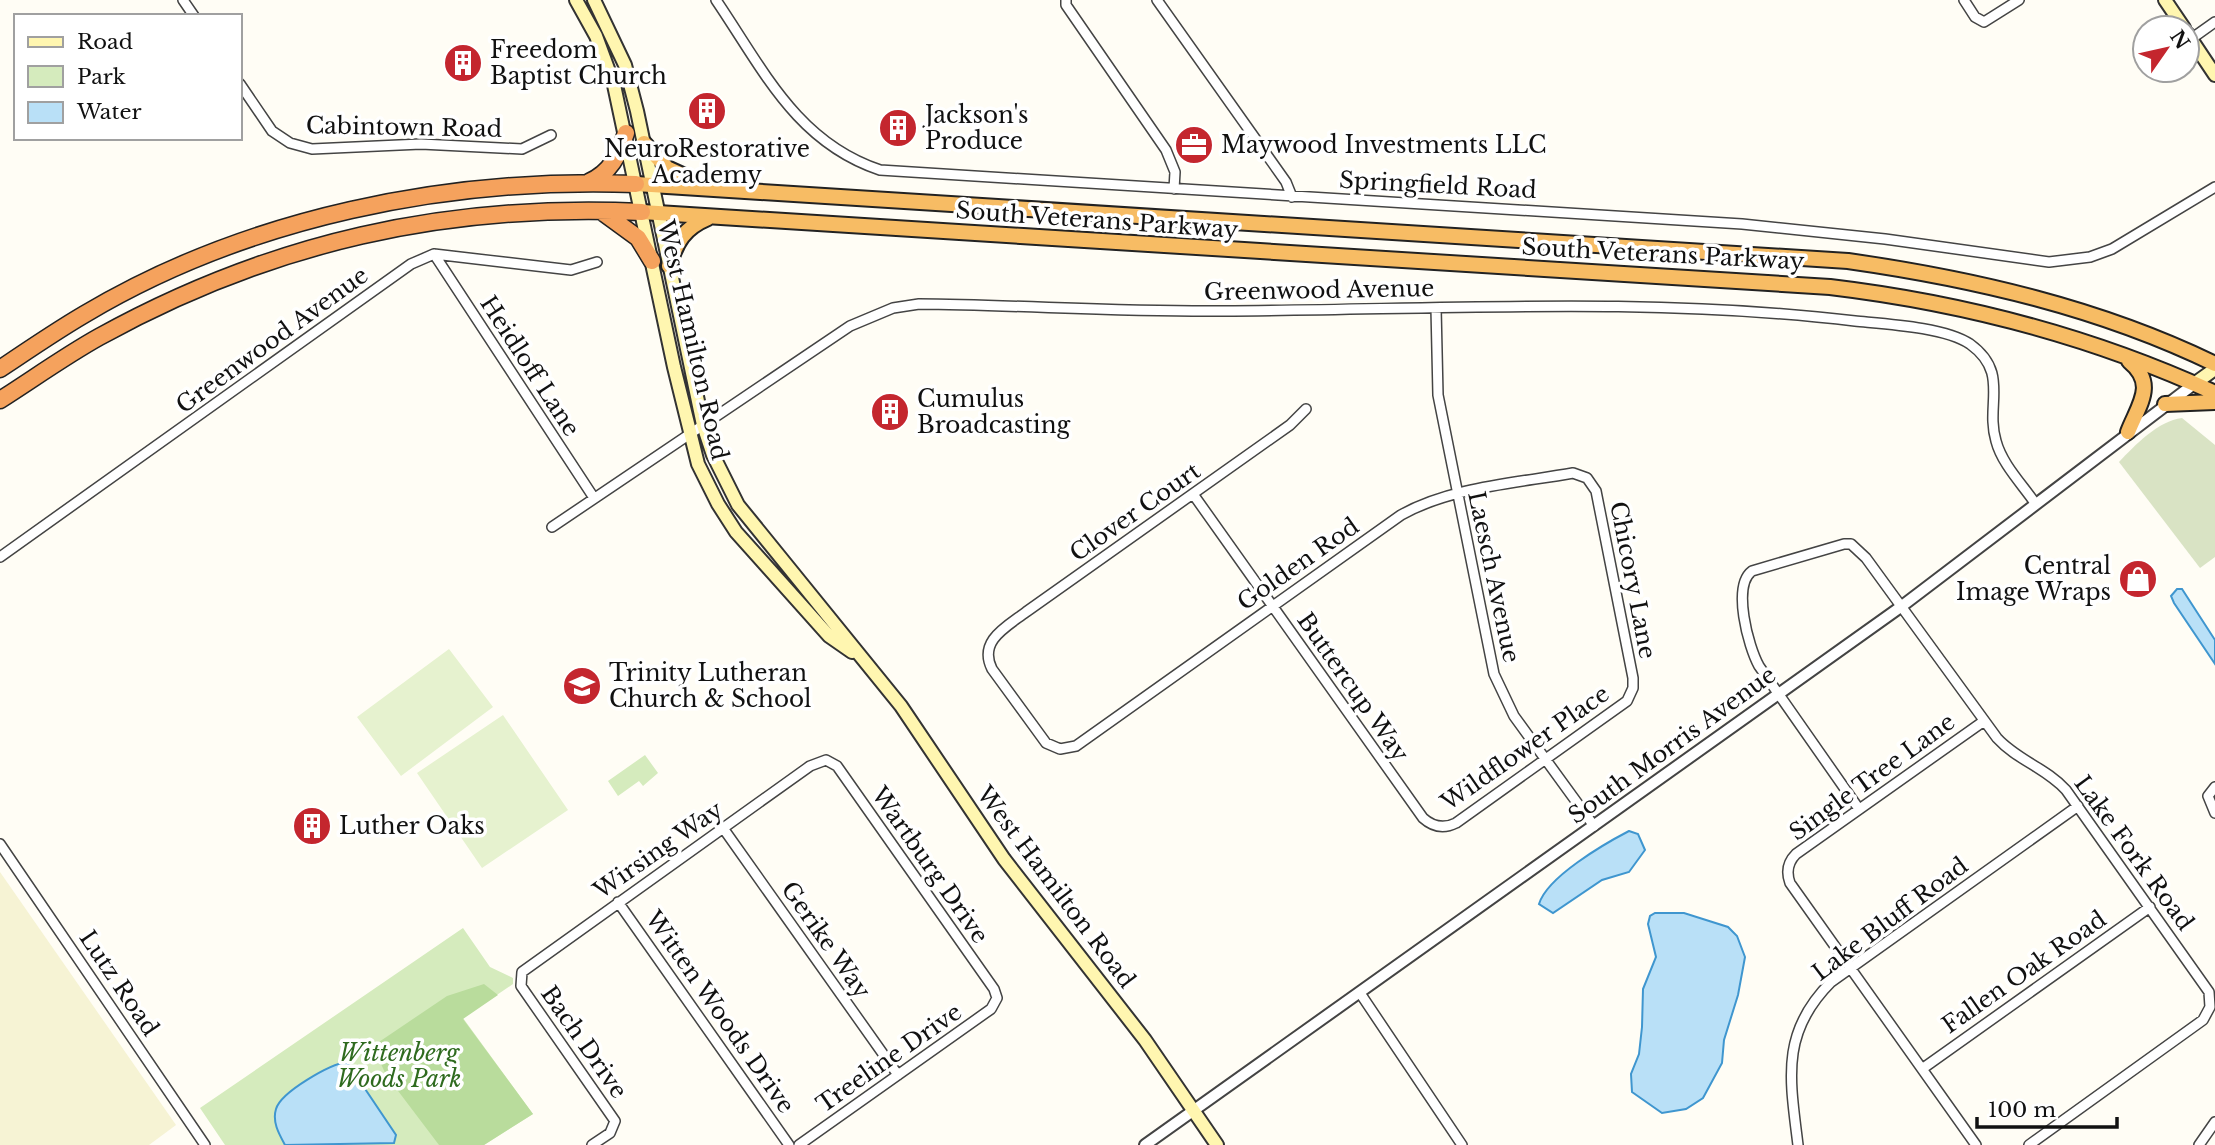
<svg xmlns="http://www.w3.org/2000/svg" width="2215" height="1145" font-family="'Libre Baskerville',serif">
<rect width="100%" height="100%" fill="#fffdf5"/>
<!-- farmland -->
<path fill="#f6f3d4" d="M0,872L176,1125L149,1145H0Z"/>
<!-- green -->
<path fill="#d5ebbd" d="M645,755L658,773L643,786L639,781L618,796L608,781Z
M463,928L490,967L513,978V984L463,1018L533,1114L484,1145H225L200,1108Z"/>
<!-- forest -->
<path fill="#b9dc9c" d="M484,984L498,995L463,1019L533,1114L484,1145H439L386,1075L373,1046L447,996Z"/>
<!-- cemetery -->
<path fill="#d9e3c4" d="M2182,418L2215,445V557L2200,568L2119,462C2135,445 2158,421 2182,418Z"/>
<!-- pitch -->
<path fill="#e6f2cf" d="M449,649L493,707L401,776L357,717Z
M503,715L568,810L482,868L417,773Z"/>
<!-- water -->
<path fill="#b9e0f7" stroke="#3f96cf" stroke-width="2" d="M2177,589H2182L2215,640V664L2174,603L2171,596Z
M1629,831L1638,834L1645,850L1629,872L1602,880L1553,913L1539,904C1547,877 1604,844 1629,831Z
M1655,913H1684L1728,927L1737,936L1745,957L1738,995L1724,1040L1722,1063L1703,1098L1686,1109L1662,1113L1632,1092L1631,1074L1639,1054L1642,1027L1643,989L1656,957L1648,924L1650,916Z
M347,1062L396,1135L394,1143L285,1145C279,1134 272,1122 276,1109C281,1092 330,1064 347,1062Z"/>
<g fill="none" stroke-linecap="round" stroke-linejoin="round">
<defs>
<path id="minor" d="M183,0L194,16
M716,0C763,69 796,142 880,170L1742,224L1885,239L2049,262L2090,257L2112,249L2215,187
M1066,0V5L1166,150L1175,172L1174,189
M1157,0L1286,182L1292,197
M1964,0L1975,17L1984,22L2019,0
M2191,39L2215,22
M240,84L272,131L290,143L312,149L421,144L522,149L551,135
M434,254L594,498
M1436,308L1438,395L1494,674L1514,716L1594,826
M1193,494L1423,818C1433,827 1444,829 1456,823L1627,701L1633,688V678L1596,491L1587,478L1573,473C1517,483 1451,487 1401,515L1076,746L1060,749L1046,743L992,669C978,641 1006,627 1026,612L1290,425L1306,409
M552,527L850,326L893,308L919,304C1020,305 1121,312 1223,311C1434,310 1645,296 1855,321C1886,324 1945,327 1970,344C2010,373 1985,404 1996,441C2002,464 2022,484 2035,503
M0,557L411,264L434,254L571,270L597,262
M2215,787L2208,796L2215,813
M1859,809L1759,666C1748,646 1732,586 1752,571L1844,544H1851L1866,558L1997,738C2017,760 2046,768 2066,790L2209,992L2210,1007L2203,1020L2029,1145
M723,828L898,1075
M0,844L205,1145
M618,902L789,1145
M1360,993L1462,1145
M1922,1069L2150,907
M592,1145L610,1133L615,1121L521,986L522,972L810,766L826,760L837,766L994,989L997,998L991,1009L799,1145
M1798,1145C1790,1079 1780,1033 1831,982L2078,806
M1976,1145L1790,883C1786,872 1788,862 1796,854L1984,721
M2199,1145L2215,1122"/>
<path id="tertiary" d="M1145,1145L1902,606L2194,384"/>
<path id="secondary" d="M576,0L596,36L614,85L674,367L698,464L718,504L736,532L829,636L852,652
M594,0L625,65L637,111L703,425L713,455L738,505L901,706L1004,859L1145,1040L1217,1145
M2165,0L2184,28
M2187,33L2215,75
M2194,384L2215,369"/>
<path id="trunk" d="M644,143L667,168L700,183
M636,184L1848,261C1974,279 2100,308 2215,364
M642,212L1830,287C1964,303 2093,337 2215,393
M669,266C676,242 684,228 708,218
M2165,404L2215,402
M2128,432C2139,404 2157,384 2129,361"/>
<path id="motorway" d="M589,182C611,172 618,156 626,133
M601,211L638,238L652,261
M0,369C28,350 56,331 85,314C248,217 448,177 636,184
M0,400C33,379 65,356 99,337C271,242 446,203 642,212"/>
</defs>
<!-- minor casing -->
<use href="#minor" stroke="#444" stroke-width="12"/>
<!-- tertiary casing -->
<use href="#tertiary" stroke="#444" stroke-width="14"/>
<!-- secondary casing -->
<use href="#secondary" stroke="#333" stroke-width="16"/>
<!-- trunk casing -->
<use href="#trunk" stroke="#222" stroke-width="18"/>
<!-- motorway casing -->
<use href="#motorway" stroke="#222" stroke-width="19"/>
<!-- minor -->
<use href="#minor" stroke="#fff" stroke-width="9"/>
<!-- tertiary -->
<use href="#tertiary" stroke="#fff" stroke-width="10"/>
<!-- secondary -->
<use href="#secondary" stroke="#fff6b0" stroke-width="12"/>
<!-- trunk -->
<use href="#trunk" stroke="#f7bc64" stroke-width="14"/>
<!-- motorway -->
<use href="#motorway" stroke="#f5a25d" stroke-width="16"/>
</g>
<!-- icons -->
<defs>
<symbol id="building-disc" viewBox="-11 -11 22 22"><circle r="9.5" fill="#c4262e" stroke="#fff"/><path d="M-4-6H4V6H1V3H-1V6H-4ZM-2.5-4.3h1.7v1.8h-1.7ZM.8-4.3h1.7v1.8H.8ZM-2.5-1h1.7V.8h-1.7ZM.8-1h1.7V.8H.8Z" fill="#fff"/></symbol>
<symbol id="office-disc" viewBox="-11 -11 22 22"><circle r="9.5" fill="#c4262e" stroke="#fff"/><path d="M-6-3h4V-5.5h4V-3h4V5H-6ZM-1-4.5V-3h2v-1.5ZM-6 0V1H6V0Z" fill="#fff"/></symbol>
<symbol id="shop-disc" viewBox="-11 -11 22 22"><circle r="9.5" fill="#c4262e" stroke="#fff"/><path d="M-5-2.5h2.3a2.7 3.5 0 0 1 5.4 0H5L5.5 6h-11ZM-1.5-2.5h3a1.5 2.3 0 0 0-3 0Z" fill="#fff"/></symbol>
<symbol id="school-disc" viewBox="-11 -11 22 22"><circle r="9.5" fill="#c4262e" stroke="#fff"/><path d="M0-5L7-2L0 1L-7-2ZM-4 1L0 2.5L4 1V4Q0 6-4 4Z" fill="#fff"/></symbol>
</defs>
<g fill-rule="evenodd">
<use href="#building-disc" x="441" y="41" width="44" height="44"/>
<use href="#building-disc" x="685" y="89" width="44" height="44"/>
<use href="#building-disc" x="876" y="106" width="44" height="44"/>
<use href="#office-disc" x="1172" y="123" width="44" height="44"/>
<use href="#building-disc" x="868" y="390" width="44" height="44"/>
<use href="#shop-disc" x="2116" y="557" width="44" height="44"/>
<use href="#school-disc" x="560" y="664" width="44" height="44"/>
<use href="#building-disc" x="290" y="804" width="44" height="44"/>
</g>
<g text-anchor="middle" stroke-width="7" stroke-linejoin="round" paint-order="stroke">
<!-- poi labels -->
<g font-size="23" fill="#111" stroke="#fff" text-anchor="start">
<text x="490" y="58">Freedom<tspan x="490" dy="26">Baptist Church</tspan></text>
<text x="925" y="123">Jackson's<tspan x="925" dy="26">Produce</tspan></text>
<text x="1221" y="153">Maywood Investments LLC</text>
<text x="707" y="157" text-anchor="middle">NeuroRestorative<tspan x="707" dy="26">Academy</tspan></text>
<text x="917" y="407">Cumulus<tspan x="917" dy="26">Broadcasting</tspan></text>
<text x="2111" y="574" text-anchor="end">Central<tspan x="2111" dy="26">Image Wraps</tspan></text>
<text x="609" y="681">Trinity Lutheran<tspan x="609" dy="26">Church &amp; School</tspan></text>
<text x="339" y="834">Luther Oaks</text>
</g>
<!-- street labels -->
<g font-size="23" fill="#111" stroke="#fff">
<text transform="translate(404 127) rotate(1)" y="8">Cabintown Road</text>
<text transform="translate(1438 185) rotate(3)" y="8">Springfield Road</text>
<text transform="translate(1097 220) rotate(4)" y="8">South Veterans Parkway</text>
<text transform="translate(1663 254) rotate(3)" y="8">South Veterans Parkway</text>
<text transform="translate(1319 290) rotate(-1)" y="8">Greenwood Avenue</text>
<text transform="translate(272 340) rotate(-36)" y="8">Greenwood Avenue</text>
<text transform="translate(693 340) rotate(77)" y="8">West Hamilton Road</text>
<text transform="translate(530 366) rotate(57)" y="8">Heidloff Lane</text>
<text transform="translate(1135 512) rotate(-35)" y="8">Clover Court</text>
<text transform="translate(1298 564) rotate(-35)" y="8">Golden Rod</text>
<text transform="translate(1494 577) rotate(78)" y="8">Laesch Avenue</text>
<text transform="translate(1633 580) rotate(79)" y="8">Chicory Lane</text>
<text transform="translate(1353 687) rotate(55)" y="8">Buttercup Way</text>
<text transform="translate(1672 745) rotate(-36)" y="8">South Morris Avenue</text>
<text transform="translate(1525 748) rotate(-35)" y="8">Wildflower Place</text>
<text transform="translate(1872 777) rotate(-36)" y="8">Single Tree Lane</text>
<text transform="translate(658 850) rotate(-35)" y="8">Wirsing Way</text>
<text transform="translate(2134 853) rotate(54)" y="8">Lake Fork Road</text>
<text transform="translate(930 865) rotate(55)" y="8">Wartburg Drive</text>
<text transform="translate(1056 887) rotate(53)" y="8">West Hamilton Road</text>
<text transform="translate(1890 919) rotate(-37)" y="8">Lake Bluff Road</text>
<text transform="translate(826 940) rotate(55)" y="8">Gerike Way</text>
<text transform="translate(2024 972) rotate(-35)" y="8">Fallen Oak Road</text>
<text transform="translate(119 983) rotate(56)" y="8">Lutz Road</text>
<text transform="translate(720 1012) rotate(55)" y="8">Witten Woods Drive</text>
<text transform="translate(584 1042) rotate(55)" y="8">Bach Drive</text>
<text transform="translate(889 1058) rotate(-35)" y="8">Treeline Drive</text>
</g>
<!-- park labels -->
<g font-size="23" font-style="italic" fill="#2f6b1f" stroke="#fff">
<text x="399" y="1061">Wittenberg<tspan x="399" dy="26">Woods Park</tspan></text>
</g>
</g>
<!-- legend -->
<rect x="14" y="14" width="228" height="126" fill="#ffffff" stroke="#a0a0a0" stroke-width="2"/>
<rect x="28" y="37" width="35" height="10" fill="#fff6b0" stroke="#a0a0a0" stroke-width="2"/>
<text x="77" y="49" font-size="21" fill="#111111">Road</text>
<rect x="28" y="66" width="35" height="21" fill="#d5ebbd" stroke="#a0a0a0" stroke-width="2"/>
<text x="77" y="84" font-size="21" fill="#111111">Park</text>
<rect x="28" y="102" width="35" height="21" fill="#b9e0f7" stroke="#a0a0a0" stroke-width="2"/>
<text x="77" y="119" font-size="21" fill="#111111">Water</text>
<!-- north arrow -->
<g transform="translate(2166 49) rotate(56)"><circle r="33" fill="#ffffff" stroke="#a0a0a0" stroke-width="2"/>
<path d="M0-5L12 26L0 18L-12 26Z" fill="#c4262e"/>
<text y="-10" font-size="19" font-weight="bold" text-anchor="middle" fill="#111111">N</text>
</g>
<!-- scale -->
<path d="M1977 1117v10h140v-10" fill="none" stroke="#111111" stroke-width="3.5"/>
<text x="1988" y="1117" font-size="21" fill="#111111" stroke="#ffffff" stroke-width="5" paint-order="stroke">100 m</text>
</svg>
